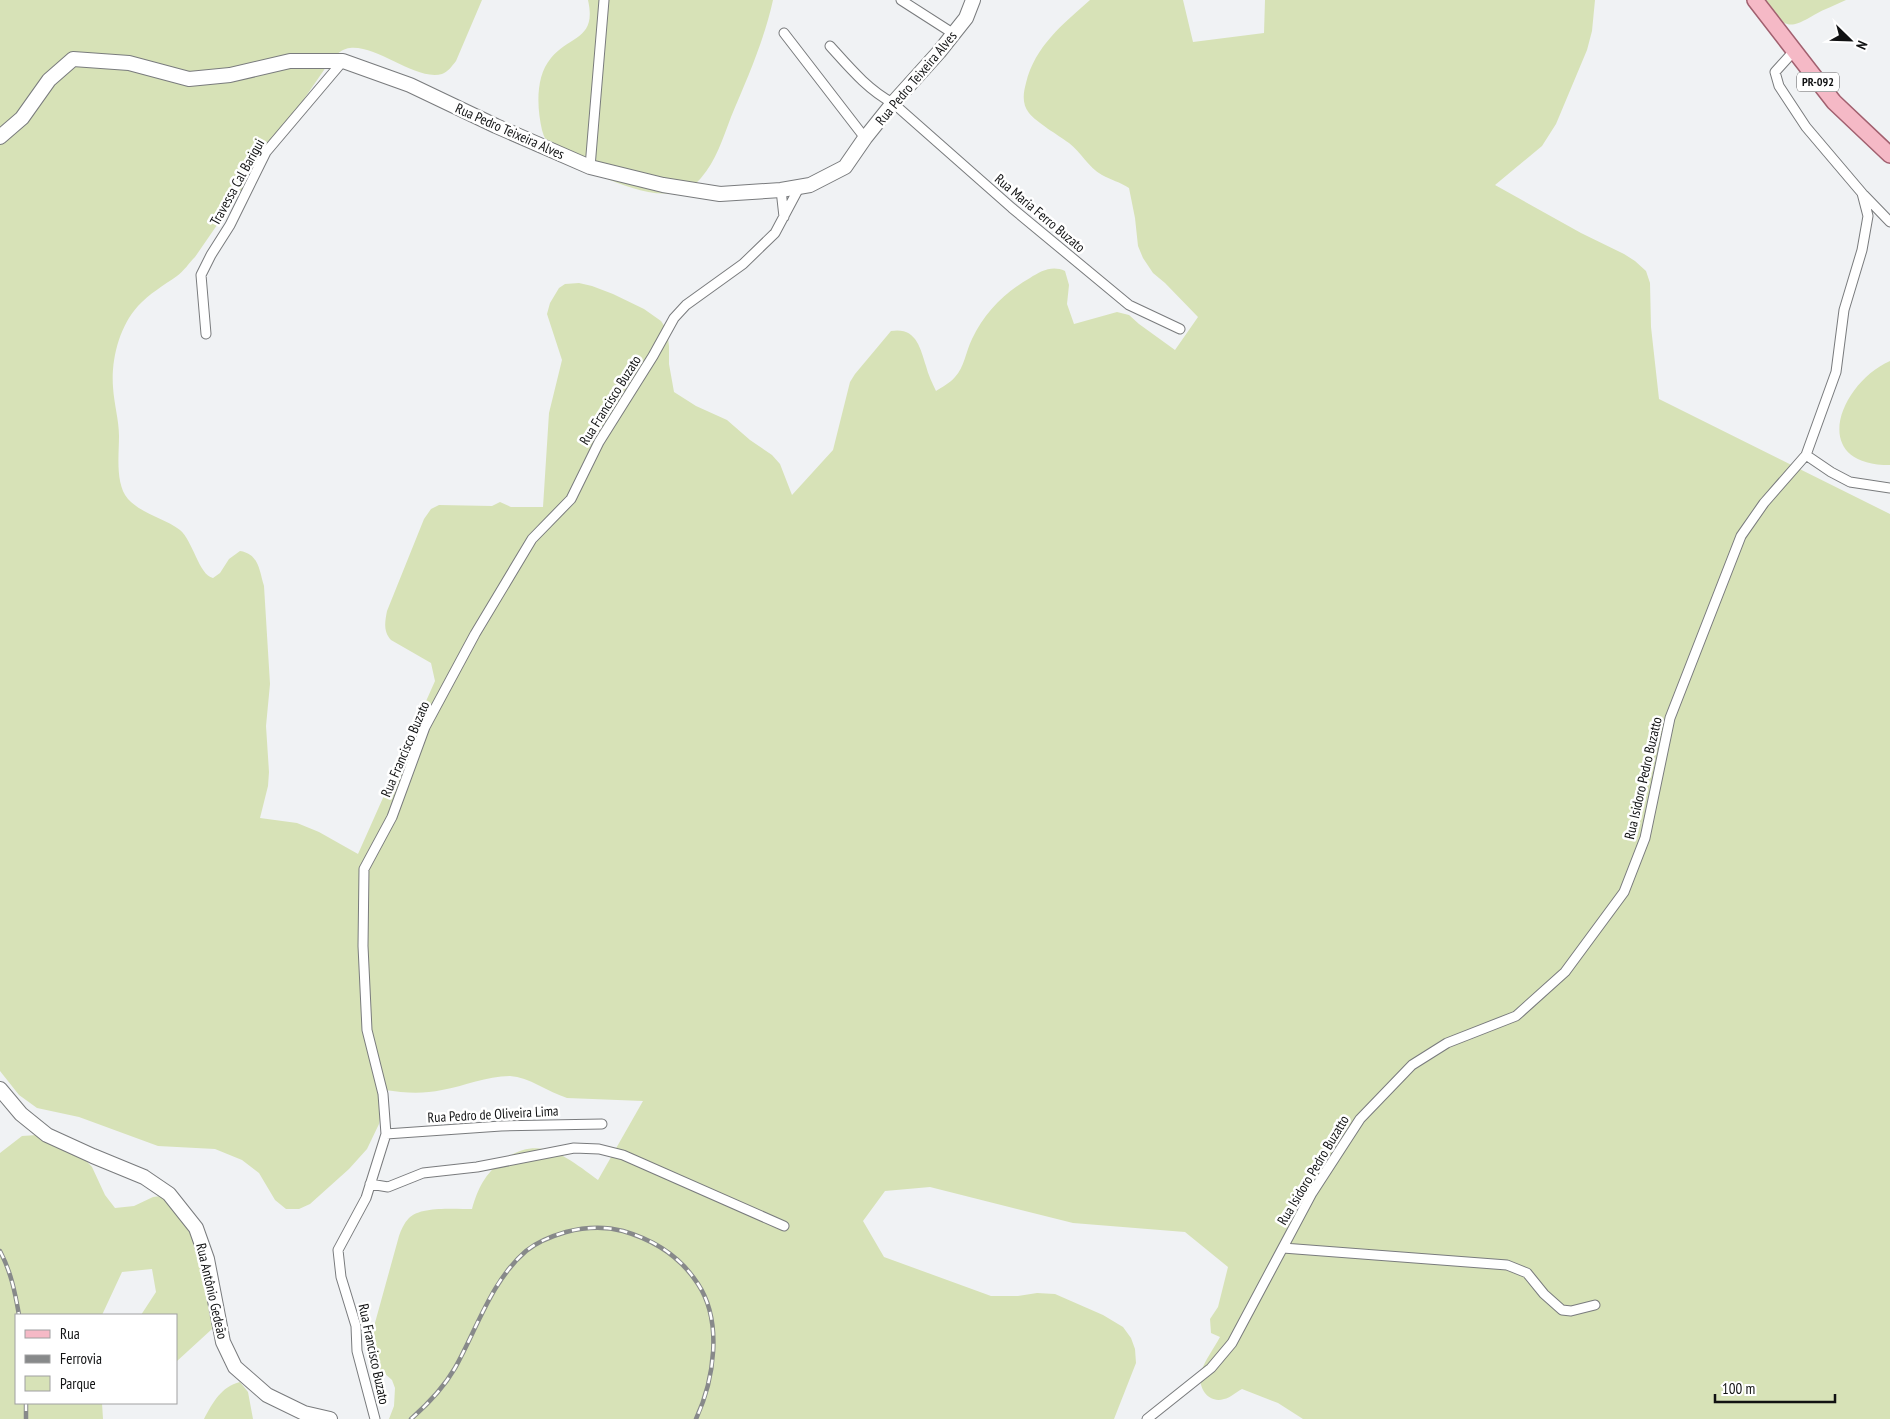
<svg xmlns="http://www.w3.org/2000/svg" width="1890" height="1419" font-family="'PT Sans Narrow',sans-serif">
<rect width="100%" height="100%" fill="#f0f2f4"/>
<!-- green -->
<path fill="#d7e2b7" d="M0,0H482L456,61C452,66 448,72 442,74C415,81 378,45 350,48C338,49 330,62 324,70L195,257C189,263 184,271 177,276C164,285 149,294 138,306C119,327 111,360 113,387C114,404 119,420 119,436C119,455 115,484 128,499C142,514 164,518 180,530C193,541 199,575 213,578L220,573L229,559L240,551C259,554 259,570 264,586L270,684L266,726L269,772L268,786L260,818L297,823L319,832L358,854L435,681L431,663L391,640C383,631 385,622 387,611L424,519L431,509L439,505L492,506L500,502L511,507H543L549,413L562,360L547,314L550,303L559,288L565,284L579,283L592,286L613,294L644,309L661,321L667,330L669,346V364L674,392L696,406L727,420L750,440L772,455L780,464L792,495L833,450L850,382L855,374L891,331C916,327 920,347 926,366C928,374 932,383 936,391C942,387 950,383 955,377C964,368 966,351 972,339C985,312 1004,293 1030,278C1041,271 1052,265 1065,271L1069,285L1067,304L1074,324L1117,312L1129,315L1139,324L1175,350L1198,317L1165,283L1153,273L1143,258L1138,246L1135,218L1129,188C1120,182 1111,180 1102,175C1088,167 1081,152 1069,143C1058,135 1036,122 1029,113C1022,104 1023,94 1026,83C1035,46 1063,24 1090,0H1183L1193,42L1264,33L1265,0H1595L1592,31L1587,50L1556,124L1542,146L1495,185L1581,233L1624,254L1635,261L1646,271L1650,283L1651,327L1659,399L1890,514V1419H1303L1278,1403L1242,1389C1236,1392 1230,1398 1224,1399C1208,1404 1197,1387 1201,1372C1205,1360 1214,1348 1220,1337L1211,1333L1210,1319L1218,1307L1228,1267L1185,1232L1073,1223L930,1187L885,1191L863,1221L884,1257L991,1296H1018L1037,1293L1055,1294L1103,1315L1123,1327L1131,1338L1135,1349L1136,1363L1114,1419H389L394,1406L395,1388L392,1380L375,1365L370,1350L373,1330L399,1236C401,1230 404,1223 409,1218C420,1206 456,1209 472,1209C478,1188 485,1174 502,1161C540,1133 566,1157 598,1180L643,1101L567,1098C548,1092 529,1077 510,1076C486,1076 465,1086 442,1090C423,1094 405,1093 385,1090L379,1124L367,1149L349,1169L310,1204L299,1209H286L275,1200L259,1173L242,1160L215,1149L158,1146L79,1117L37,1108L19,1095L0,1071Z
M588,0H773C764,41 747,79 731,117C723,138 716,161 701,178C696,184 687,190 679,192C653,198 626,186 602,177C579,168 549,157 542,130C537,108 535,77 551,58C570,35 597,40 588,0Z
M1766,0H1846C1836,5 1824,9 1814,15C1786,32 1783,26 1766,0Z
M1890,361V465C1807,465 1840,383 1890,361Z
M37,1135L80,1154L92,1167L105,1195L115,1208L134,1206L153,1197L161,1196L189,1213L215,1317L212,1329L176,1362V1315H141L156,1292L152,1269L122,1272L102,1315H16V1403H102L103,1419H0V1153L22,1136Z
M240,1382L248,1392L253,1419H204C213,1402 221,1387 240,1382Z"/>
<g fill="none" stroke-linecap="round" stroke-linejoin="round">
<defs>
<path id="street" d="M901,0L954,34
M784,33L865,138
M830,46C849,67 868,90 893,103L1012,208L1129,305L1180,329
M590,167L604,0
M781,190L784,217
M1864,195L1890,222
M206,334L201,275L211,255L230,225L266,152L343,61
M1806,455L1831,472L1850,482L1890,488
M386,1134L501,1126L602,1124
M370,1184L388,1187L423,1173L477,1167L574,1148L599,1149L623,1155L784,1226
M1283,1248L1507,1265L1527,1273L1544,1294L1562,1310L1571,1311L1595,1305
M375,1419L357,1351L356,1326L341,1277L338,1250L366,1198L386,1134L383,1094L367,1030L363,946L364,869L392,817L425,727L475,634L532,539L571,499L599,442L653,356L674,318L686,305L743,264L775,233L800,186
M1147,1419L1211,1368L1232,1343L1312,1193L1360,1119L1412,1065L1447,1043L1516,1016L1565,972L1624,892L1645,838L1670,718L1741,536L1764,503L1806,455L1836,372L1844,310L1862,250L1868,216L1862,193L1806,127L1779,86L1775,72L1794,51"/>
<path id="secondary" d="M0,137L22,118L49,80L73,59L129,63L189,79L230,75L290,61H343L410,85L496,126L590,167L663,185L720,194L781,190L810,185L845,167L865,138L893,103L939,52L966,18L973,0
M0,1089L21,1114L47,1135L93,1156L144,1177L169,1194L196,1228L207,1259L223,1342L235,1367L267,1395L304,1413L330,1419"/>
<path id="primary" d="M1755,0L1834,102L1890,155"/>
</defs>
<!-- street casing -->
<use href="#street" stroke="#797b7d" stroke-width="11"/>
<!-- secondary casing -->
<use href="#secondary" stroke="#797b7d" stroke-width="16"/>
<!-- primary casing -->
<use href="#primary" stroke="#a1606f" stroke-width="18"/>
<!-- street -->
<use href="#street" stroke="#fff" stroke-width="9"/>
<!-- secondary -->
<use href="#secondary" stroke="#fff" stroke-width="14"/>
<!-- primary -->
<use href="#primary" stroke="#f5b9c6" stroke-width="15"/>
<defs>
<path id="rail" d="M0,1251C11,1272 15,1292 19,1315
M26,1403V1419
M411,1419C428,1404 444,1387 455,1368C477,1329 491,1281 526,1251C537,1242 552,1236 566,1232C585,1227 604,1226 623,1231C654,1240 680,1256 698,1284C723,1322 714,1380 696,1419"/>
</defs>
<!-- rail casing -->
<use href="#rail" stroke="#87898a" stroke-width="4.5"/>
<!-- rail -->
<use href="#rail" stroke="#fff" stroke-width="2.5" stroke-dasharray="8" stroke-linecap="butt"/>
</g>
<g text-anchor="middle" stroke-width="5" stroke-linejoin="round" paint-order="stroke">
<!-- shield labels -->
<rect fill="#fff" stroke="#58595a" stroke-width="1" x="1797" y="72.5" width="42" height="19" rx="4"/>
<g font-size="12" font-weight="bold" fill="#111213">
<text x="1818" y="86">PR-092</text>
</g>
<!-- street labels -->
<g font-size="14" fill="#111213" stroke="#fff">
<text transform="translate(916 78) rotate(-50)" y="5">Rua Pedro Teixeira Alves</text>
<text transform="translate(510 131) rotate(24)" y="5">Rua Pedro Teixeira Alves</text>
<text transform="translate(237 182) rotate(-61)" y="5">Travessa Cal Barigui</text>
<text transform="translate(1040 213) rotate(40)" y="5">Rua Maria Ferro Buzato</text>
<text transform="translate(610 400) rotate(-58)" y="5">Rua Francisco Buzato</text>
<text transform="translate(405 749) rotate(-67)" y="5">Rua Francisco Buzato</text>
<text transform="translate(1643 778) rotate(-77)" y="5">Rua Isidoro Pedro Buzatto</text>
<text transform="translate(493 1114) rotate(-3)" y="5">Rua Pedro de Oliveira Lima</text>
<text transform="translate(1313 1170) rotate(-59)" y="5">Rua Isidoro Pedro Buzatto</text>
<text transform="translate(212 1291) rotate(77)" y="5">Rua Antônio Gedeão</text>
<text transform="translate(374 1354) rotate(78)" y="5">Rua Francisco Buzato</text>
</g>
</g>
<!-- legend -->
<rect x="15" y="1314" width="162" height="90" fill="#ffffff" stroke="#a0a0a1"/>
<rect x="25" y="1330" width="25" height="8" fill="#f5b9c6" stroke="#a0a0a1"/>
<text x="60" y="1339" font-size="15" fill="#111213">Rua</text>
<rect x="25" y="1355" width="25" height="8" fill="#87898a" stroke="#a0a0a1"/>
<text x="60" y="1364" font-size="15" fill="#111213">Ferrovia</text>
<rect x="25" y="1376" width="25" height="15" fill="#d7e2b7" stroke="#a0a0a1"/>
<text x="60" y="1389" font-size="15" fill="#111213">Parque</text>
<!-- north arrow -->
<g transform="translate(1850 40) rotate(113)" stroke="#ffffff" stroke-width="4" paint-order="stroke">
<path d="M0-4L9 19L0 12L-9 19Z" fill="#111213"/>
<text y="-8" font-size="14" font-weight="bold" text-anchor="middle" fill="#111213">N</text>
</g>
<!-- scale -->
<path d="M1715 1394v8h120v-8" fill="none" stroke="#111213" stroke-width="2.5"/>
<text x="1722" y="1394" font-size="15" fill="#111213" stroke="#ffffff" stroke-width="4" paint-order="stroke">100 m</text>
</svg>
